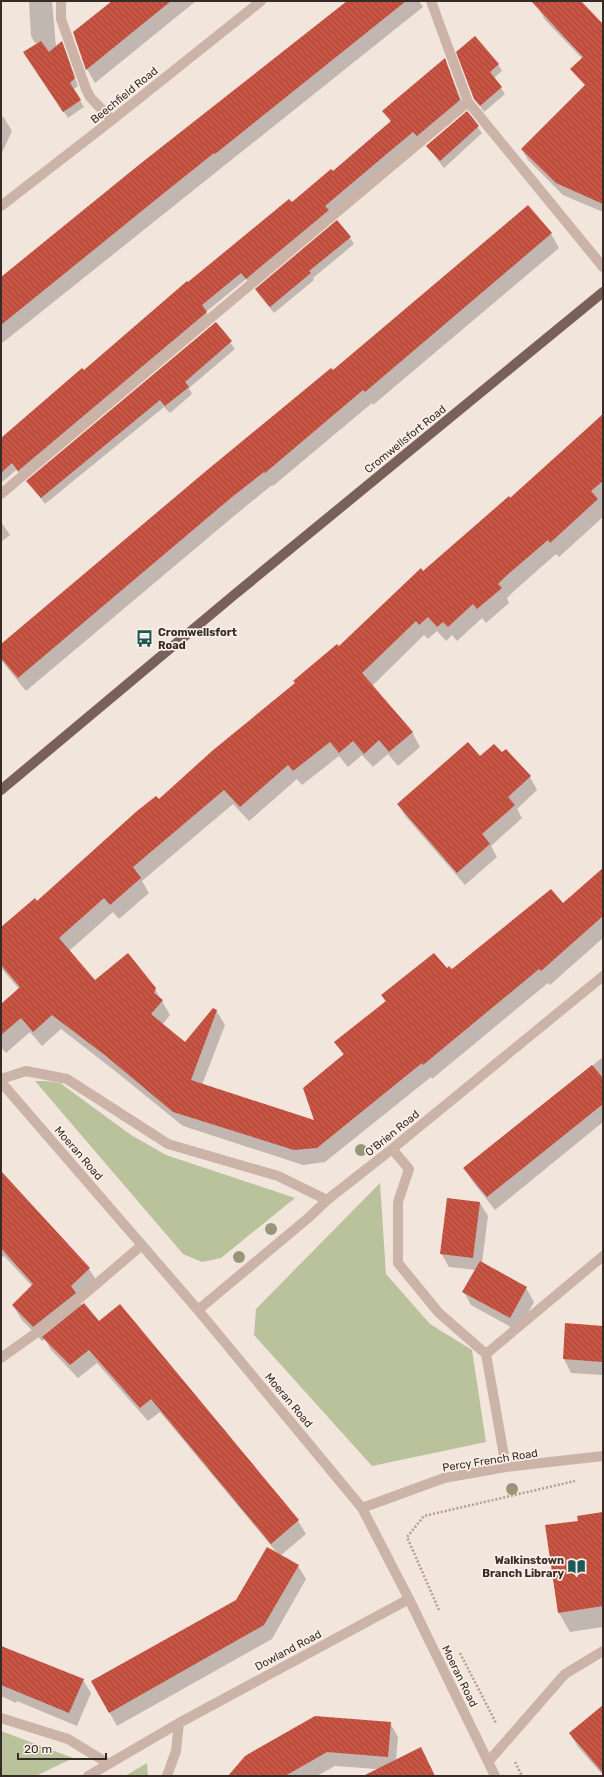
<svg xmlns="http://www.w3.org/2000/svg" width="604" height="1777" font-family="Rubik,sans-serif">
<defs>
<pattern id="building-back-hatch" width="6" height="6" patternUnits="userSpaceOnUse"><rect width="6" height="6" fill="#c85444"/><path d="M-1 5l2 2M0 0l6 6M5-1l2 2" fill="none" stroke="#a34639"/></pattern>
</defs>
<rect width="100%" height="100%" fill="#f2e5dc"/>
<!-- green -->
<path fill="#bac29b" d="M35,1081H45L60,1083L131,1135L166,1155L295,1198L221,1258L202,1262L183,1254Z
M380,1183L386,1274L430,1324L472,1350L486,1442L372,1466L254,1335L256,1309Z
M1,1731L73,1758L36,1776H1Z
M147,1763L148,1776H125Z"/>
<!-- shadow -->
<path fill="#0003" d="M29,1H52L56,47L62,43L65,49L78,86L73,90L84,107L68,118L29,59L40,43H35L31,36Z
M114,1H196L95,83L87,69L74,33Z
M348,1H419L423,7L1,344V278Z
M542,1H580L603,26V212L563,195L528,160L522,149L597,74L545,20L537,6Z
M458,52L498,64L502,71L494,78L505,94L484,112L475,98Z
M445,60L464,107L251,286L246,279L206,312L211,320L23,477L16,470L1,483V440L142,322L141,321L289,200L292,204L332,172L391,122L384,111Z
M467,113L482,133L444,168L427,146Z
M1,116L4,118L12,131L1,155Z
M528,207L551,234L559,248L373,405L372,403L273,486L272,485L240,511L26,691L1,660V645L333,371Z
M350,238L354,244L313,278L314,280L274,313L260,296L256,290Z
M216,324L235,349L189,388L192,394L170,413L164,407L45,504L28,481Z
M603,418V517L559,557L556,554L514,591L507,598L509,603L486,623L482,618L457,641L452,635L446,641L437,631L428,639L424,635L372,686L412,732L420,747L398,766L388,754L373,767L362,755L348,767L339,756L302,785L297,779L249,821L233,804L142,881L149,893L119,919L113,912L69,951L95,981L155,989L170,1015L162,1025L186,1043L216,1010L225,1025L202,1085L315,1121L344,1056L335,1042L386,1003L382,995L447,969L452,971L563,904L603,868V938L550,985L548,983L432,1079L431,1077L325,1162L303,1165L183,1126L115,1071L61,1029L42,1046L30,1032L6,1053L1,1047V1005L19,989L1,968V928L37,902L159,801L339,647Z
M1,522L10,535L1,542Z
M480,758L530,777L537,790L517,809L522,818L491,846L497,857L465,885L406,817L398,804Z
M603,1057V1122L495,1210L473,1182L465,1169Z
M1,1173L89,1269L98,1283L79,1300L82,1306L298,1521L306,1534L280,1556L298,1566L306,1579L272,1639L117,1726L92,1682L237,1600L278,1554L160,1412L148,1421L97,1363L78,1378L51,1350L45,1339L42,1341L21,1319L13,1305L32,1286L4,1256L1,1258Z
M480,1203L488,1216L482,1263L526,1288L534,1302L518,1331L471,1305L464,1292L476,1270L449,1267L441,1253Z
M603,1327V1375L571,1373L564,1359Z
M603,1513V1627L570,1632L559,1613L579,1522Z
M1,1646L83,1680L91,1693L77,1726L17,1701L16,1703L1,1696Z
M603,1706V1772L601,1773L578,1747L570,1734Z
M315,1717L390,1723L398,1737L396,1761L421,1749L435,1776H394L391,1770L335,1766L317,1776H230L248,1754Z"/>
<!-- building -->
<path fill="url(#building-back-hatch)" d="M112,1H171L86,70L73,32Z
M347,1H406L215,154L214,153L164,193L1,325V277L140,164Z
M531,1H581L603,24V204L556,183L521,149L585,85L570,69L583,57Z
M475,36L499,64L490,72L502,87L480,106L474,99L456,52Z
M41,41L49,52L62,41L75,78L70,83L81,100L63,112L23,52Z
M445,58L460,100L417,136L413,132L389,152L325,206L329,210L246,279L241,273L202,305L207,312L18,471L12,463L1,473V438L82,368L84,370L187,281L188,282L289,199L292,202L331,169L333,171L391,121L382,111Z
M467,111L479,126L440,161L426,146Z
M528,205L552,233L365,392L363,390L265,473L264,472L232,497L18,678L1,658V644L206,471L331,368L333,370Z
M337,220L351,237L309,271L311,273L270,307L255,289Z
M216,322L232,341L185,382L189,387L165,406L160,400L41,498L26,481Z
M603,414V481L591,491L598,499L550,543L548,540L506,576L498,584L502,588L477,609L473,604L448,627L443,622L437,627L428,617L419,625L416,621L362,673L413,732L389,752L379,740L364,754L353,741L339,753L330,742L293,771L288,765L240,807L224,790L133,867L141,878L110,905L104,898L59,938L95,980L128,953L156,988L154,993L163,1000L151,1014L185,1042L213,1008L217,1010L191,1080L314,1120L303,1088L344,1054L334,1042L386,1001L381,995L434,953L447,968L449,966L452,969L551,889L563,903L603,868V916L541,971L539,969L423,1065L422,1063L317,1148L294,1150L173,1112L106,1056L52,1015L33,1032L21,1018L1,1035V1004L20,987L1,965V927L35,898L37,901L137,811L156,796L159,799L212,751L295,683L293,681L337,644L339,646L421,568L423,571L509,496L510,498Z
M468,742L480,756L494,744L502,752L506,749L531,776L508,797L515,805L482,834L490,844L457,873L397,804Z
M592,1065L603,1078V1104L487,1197L463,1168Z
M1,1171L90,1268L71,1286L76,1293L33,1327L12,1305L33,1284L1,1248Z
M447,1198L480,1202L473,1258L440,1254Z
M480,1261L527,1287L510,1318L462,1292Z
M84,1303L99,1321L120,1304L299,1520L271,1544L151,1399L140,1408L89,1350L70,1365L42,1337Z
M565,1323L603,1326V1362L563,1359Z
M603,1512V1606L558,1613L545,1525L578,1521L577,1516Z
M267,1547L299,1565L264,1625L109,1713L91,1681L236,1600Z
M1,1646L84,1679L69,1713L1,1685Z
M603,1705V1773L569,1733Z
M315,1716L391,1722L388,1757L327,1752L285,1776H228L245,1756Z
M421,1747L435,1776H363Z"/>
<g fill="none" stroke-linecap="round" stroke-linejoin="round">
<!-- path -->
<path stroke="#b79d91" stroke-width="2.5" stroke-dasharray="2 2" stroke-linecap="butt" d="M439,1610L407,1537L424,1516L575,1481
M460,1653L496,1723
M515,1762L522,1776"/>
<!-- minor -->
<path stroke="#cbb3a7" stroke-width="10" d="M61,1V19L86,89L90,97L112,120
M431,1L468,102L603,267
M1,206L112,120L261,1
M1,494L468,102
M1,1079L26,1071L67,1079L168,1144L278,1176L327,1200
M1,1082L198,1310L362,1508L409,1599L495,1776
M392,1149L409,1169L398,1202V1263L439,1313L486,1354L506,1467
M198,1310L307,1219L327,1200L392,1149L603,976
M486,1354L603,1256
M1,1358L53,1321L142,1245
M362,1508L444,1478L506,1467L603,1456
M1,1718L68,1739L109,1764
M488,1762L565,1674L603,1651
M88,1776L179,1723L409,1599
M167,1776L176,1751L179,1723"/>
<!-- major -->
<path stroke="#796059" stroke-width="10" d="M1,790L234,595L603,292"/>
</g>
<!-- trees -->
<g fill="#97967b">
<circle cx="361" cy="1150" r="6"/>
<circle cx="271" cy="1229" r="6"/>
<circle cx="239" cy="1257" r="6"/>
<circle cx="512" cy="1489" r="6"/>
</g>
<!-- icons -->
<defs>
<symbol id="bus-bare" viewBox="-9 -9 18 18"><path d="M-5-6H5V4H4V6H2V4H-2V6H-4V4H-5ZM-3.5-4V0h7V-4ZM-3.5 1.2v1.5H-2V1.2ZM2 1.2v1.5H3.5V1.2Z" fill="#1d5956" stroke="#faf0e8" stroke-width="2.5" paint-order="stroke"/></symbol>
<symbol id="library-bare" viewBox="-9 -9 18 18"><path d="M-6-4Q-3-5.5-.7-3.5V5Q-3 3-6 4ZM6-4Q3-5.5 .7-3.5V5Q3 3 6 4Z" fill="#1d5956" stroke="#faf0e8" stroke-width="2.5" paint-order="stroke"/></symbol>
</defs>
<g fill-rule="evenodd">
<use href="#bus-bare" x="132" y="626" width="25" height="25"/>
<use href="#library-bare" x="564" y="1554" width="25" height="25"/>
</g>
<g text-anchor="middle" stroke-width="3.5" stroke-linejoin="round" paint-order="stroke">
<!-- street labels -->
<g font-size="11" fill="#372b28" stroke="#faf0e8">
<text transform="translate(124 95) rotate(-39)" y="4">Beechfield Road</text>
<text transform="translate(405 439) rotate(-39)" y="4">Cromwellsfort Road</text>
<text transform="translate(392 1133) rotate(-39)" y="4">O'Brien Road</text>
<text transform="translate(79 1153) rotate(49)" y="4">Moeran Road</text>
<text transform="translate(289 1400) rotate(50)" y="4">Moeran Road</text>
<text transform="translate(490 1460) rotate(-9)" y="4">Percy French Road</text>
<text transform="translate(288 1650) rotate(-28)" y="4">Dowland Road</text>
<text transform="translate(460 1676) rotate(64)" y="4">Moeran Road</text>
</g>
<!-- poi labels -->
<g font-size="11" font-weight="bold" fill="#372b28" stroke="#faf0e8" text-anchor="start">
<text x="158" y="636">Cromwellsfort<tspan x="158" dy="13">Road</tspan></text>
<text x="564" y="1564" text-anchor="end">Walkinstown<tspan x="564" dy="13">Branch Library</tspan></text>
</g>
</g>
<!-- border -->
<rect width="604" height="1777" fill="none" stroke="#372b28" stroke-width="4"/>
<!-- scale -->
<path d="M18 1753v6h88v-6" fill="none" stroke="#372b28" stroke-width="2"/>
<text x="24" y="1753" font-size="12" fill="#372b28" stroke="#faf0e8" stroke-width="3" paint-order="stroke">20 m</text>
</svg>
